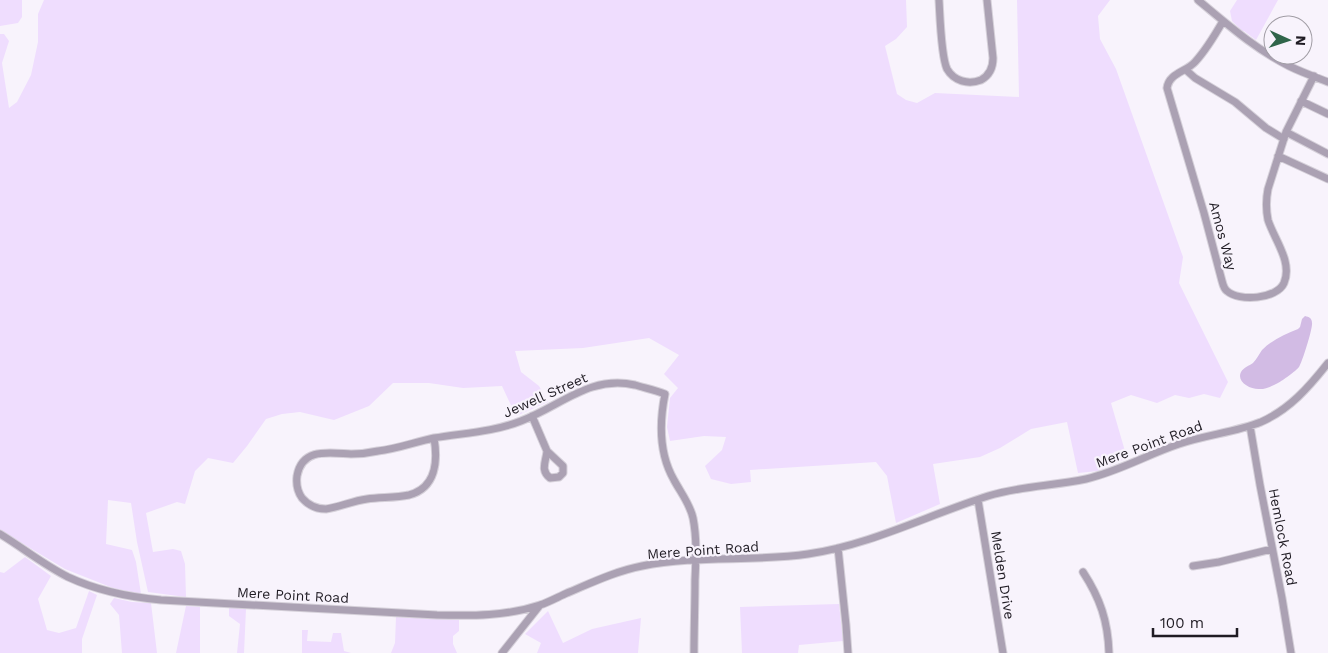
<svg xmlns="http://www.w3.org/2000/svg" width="1328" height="653" font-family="'Work Sans',sans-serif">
<rect width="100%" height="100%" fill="#f8f3fc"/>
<!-- green -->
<path fill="#efddfe" d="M0,0H22V17L18,23L0,26Z
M44,0H906L907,27L896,39L885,46L897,94L906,100L917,103L935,93L1019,97L1017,0H1110L1098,16L1100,39L1116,69L1183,257L1179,283L1228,382L1220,398L1204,394L1189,398L1175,395L1157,403L1131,395L1111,403L1127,458L1098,471L1078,473L1067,422L1031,429L1000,448L980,457L933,464L940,504L896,523L887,476L876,462L750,470L751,482L731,484L711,479L705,466L722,450L726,437L704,436L670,441L667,427L670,398L678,388L664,374L679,355L649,338L583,348L515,351L521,372L539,386L548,402L516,416L502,386L463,388L429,383H393L369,406L334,420L300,412L282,414L266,419L247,446L233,463L208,458L195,471L185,504L177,502L146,513L153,552L173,549L181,551L185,564L186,597L148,592L137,542L131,503L108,500L106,544L132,550L136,562L141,594L113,588L65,569L0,530V34H4L9,41L2,63L9,108L17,102L31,75L38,42V14Z
M1237,0H1278L1256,40L1244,31H1242L1232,21L1230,11Z
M25,557L51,576L38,599L47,630L59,633L76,628L89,591L97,595L82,639V653H0V572L4,573Z
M114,598L132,602L151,603L157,653H122L119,615L110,604Z
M839,604L843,641L799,645L798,653H742L740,607Z
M186,606L200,607V653H176Z
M229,607L246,609L244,653H237L240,624L229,616Z
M548,611L563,643L592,629L641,618L638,653H537L541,643L525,634Z
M396,617L459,620V631L453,636V644L457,653H391L395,643Z
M302,630H308L307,641L331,642L333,633H341L344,651L351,653H302Z"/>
<!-- water -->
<path fill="#d2bbe4" d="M1305,316C1309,317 1312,318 1312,323C1313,328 1302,363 1299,367C1296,371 1282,381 1278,383C1272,386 1266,389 1260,389C1251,390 1236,382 1241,372C1244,367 1249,366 1253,363C1257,359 1259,354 1262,350C1272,340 1285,334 1298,329L1300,327L1302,319Z"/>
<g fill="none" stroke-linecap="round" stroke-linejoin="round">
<defs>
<path id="minor" d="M939,0C940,16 941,56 947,69C954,81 968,85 981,80C990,75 993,68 993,58L987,0
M1198,0C1227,24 1255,49 1289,66C1301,72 1315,77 1328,82
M1223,21C1215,35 1206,50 1195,62C1186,72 1169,73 1167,88L1204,213L1222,281C1223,285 1224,289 1227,291C1239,302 1277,299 1284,283C1293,262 1274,239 1268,220C1266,210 1266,199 1268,189L1286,132L1314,76
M1186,70L1195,78L1235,102L1266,128L1284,139
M1301,101L1328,114
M1286,132L1328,154
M1278,156L1328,179
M532,416L547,451
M1250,426L1260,485L1282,598L1291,653
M434,438C463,433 493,432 521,421C561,406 589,375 635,385C645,388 656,390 665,394C659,424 659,454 674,480C681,493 690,504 693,518C697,538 696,559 695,580C695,604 694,629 694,653
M434,438C438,461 436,488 409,495C395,498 380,497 367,499C352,501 340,507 326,509C316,509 308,505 302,498C297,491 296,484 297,476C302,447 330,453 351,454C360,454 369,453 378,451C397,449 415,442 434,438Z
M547,451L563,466V473L559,477L550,478C540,470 546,462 547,451Z
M978,500L1003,653
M0,534C23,548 44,565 68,577C98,591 128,597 161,600L437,615C472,616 507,616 540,605C549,602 558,597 567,593C591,583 616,571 642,566C697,555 753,562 808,554C870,545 928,515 988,496C1020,486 1053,486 1086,479C1120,471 1146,455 1179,444C1205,435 1236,432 1261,422C1290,409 1309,387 1328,363
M838,548L846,625L848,653
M1193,566L1219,562L1272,549
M1083,572C1100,598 1108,621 1109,653
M502,653L540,605"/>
</defs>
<!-- minor casing -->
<use href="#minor" stroke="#d5d0d9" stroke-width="9"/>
<!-- minor -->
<use href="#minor" stroke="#aba1b3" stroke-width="7"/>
</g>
<g text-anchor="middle" stroke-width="4.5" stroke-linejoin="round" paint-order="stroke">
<!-- street labels -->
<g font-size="14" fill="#1f1b23" stroke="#f8f3fc">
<text transform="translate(1223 236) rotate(75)" y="5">Amos Way</text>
<text transform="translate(545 395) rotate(-24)" y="5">Jewell Street</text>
<text transform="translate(1149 444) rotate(-20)" y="5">Mere Point Road</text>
<text transform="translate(1283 537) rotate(79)" y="5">Hemlock Road</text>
<text transform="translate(703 550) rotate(-4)" y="5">Mere Point Road</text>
<text transform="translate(1003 575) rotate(81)" y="5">Melden Drive</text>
<text transform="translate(293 595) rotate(3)" y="5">Mere Point Road</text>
</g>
</g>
<!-- north arrow -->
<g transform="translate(1288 40) rotate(93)"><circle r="24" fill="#f8f3fc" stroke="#a19da5"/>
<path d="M0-4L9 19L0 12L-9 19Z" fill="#30654a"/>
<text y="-8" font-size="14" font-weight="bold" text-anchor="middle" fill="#1f1b23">N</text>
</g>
<!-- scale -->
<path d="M1153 628v8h84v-8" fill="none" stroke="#1f1b23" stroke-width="2.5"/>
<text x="1160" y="628" font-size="15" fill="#1f1b23" stroke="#f8f3fc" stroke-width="4" paint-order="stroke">100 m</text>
</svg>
